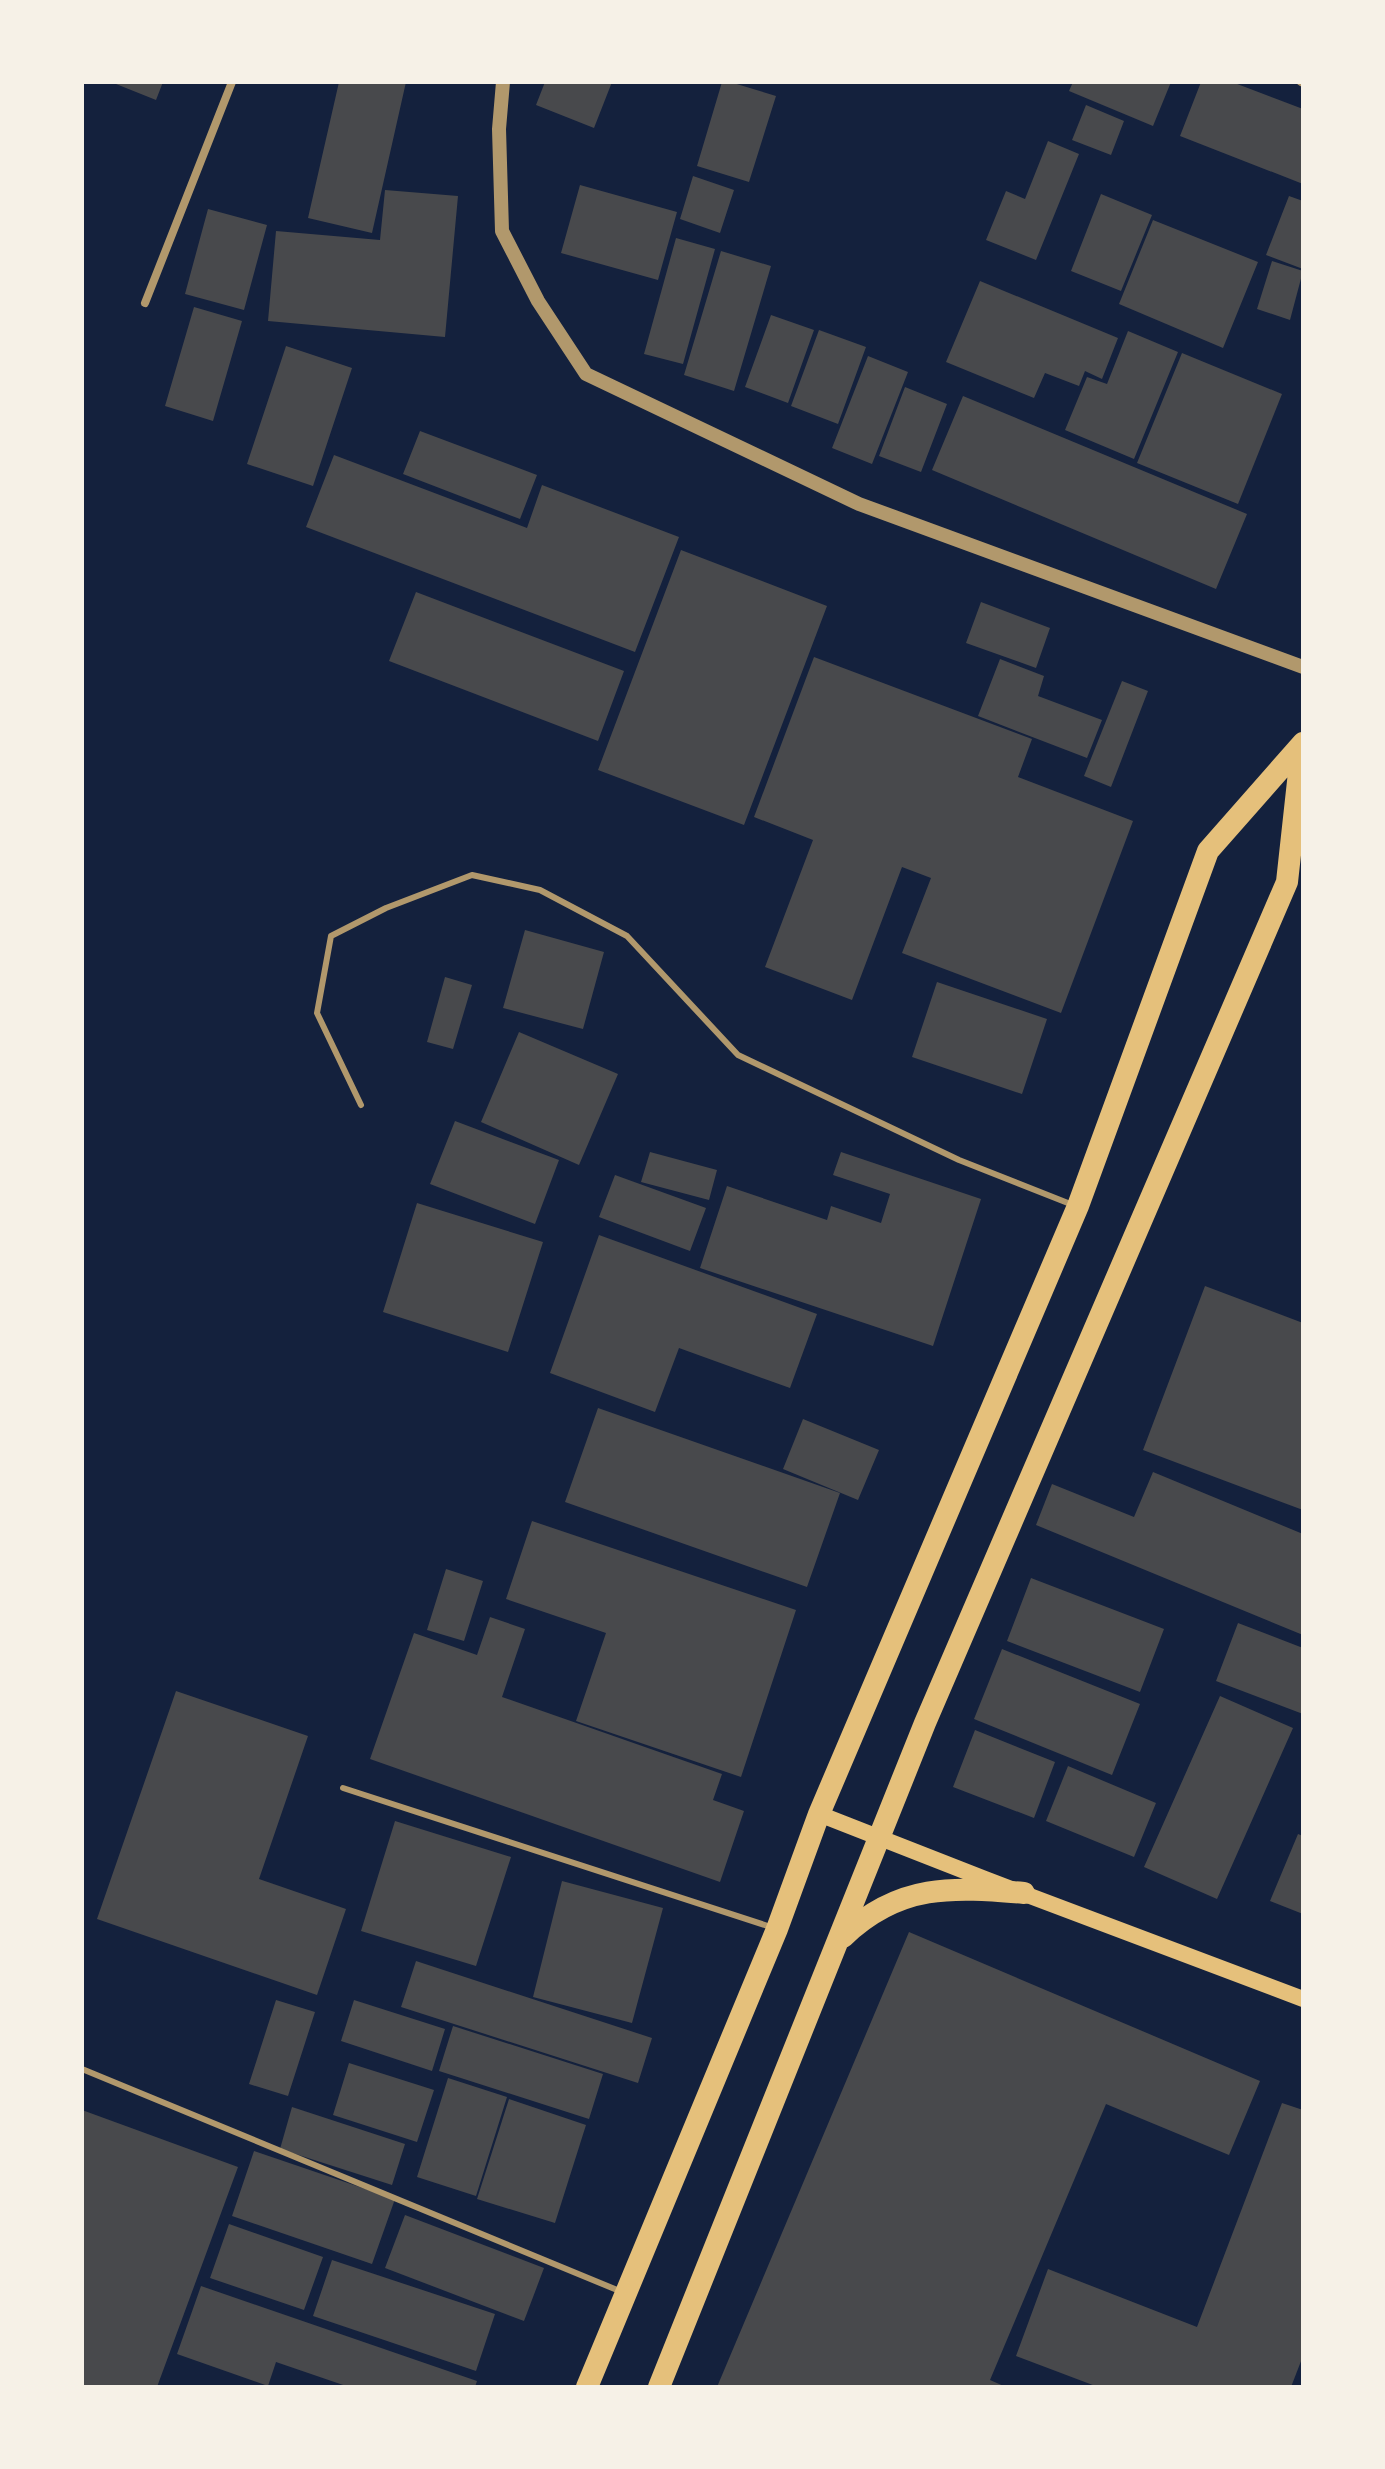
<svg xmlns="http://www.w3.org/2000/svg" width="1385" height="2469" font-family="Merriweather,serif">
<rect width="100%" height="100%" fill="#14213d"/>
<!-- building -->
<path fill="#48494c" d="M111,82H163L156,100Z
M339,82H406L372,233L308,218Z
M545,82H612L594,128L536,105Z
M722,82H730L776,96L749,182L697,166Z
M1073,82H1171L1153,126L1069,91Z
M1201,82H1232L1303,109V184L1180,136Z
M1086,105L1124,121L1111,155L1072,140Z
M1048,141L1079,154L1036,260L986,240L1006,191L1025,199Z
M693,176L734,190L720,233L680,219Z
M580,185L677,212L658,280L561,253Z
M385,190L458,196L445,337L268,321L276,231L380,240Z
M1101,194L1152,215L1121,291L1071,271Z
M1289,196L1303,201V269L1266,255Z
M208,209L267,225L244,310L185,294Z
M1153,220L1258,262L1223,348L1119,304Z
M676,238L715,249L683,364L644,354Z
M721,251L771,266L734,391L684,375Z
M1272,261L1303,271L1290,320L1257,309Z
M980,281L1118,338L1102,379L1085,371L1079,386L1045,373L1034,398L946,362Z
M194,307L242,321L213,421L165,406Z
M771,315L814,330L788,403L745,387Z
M819,330L866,347L838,424L791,406Z
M1128,331L1178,352L1134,459L1065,430L1087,377L1107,384Z
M286,346L352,368L313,486L247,464Z
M1182,353L1282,394L1238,504L1137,463Z
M868,356L908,372L872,464L832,448Z
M905,387L947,404L921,472L879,456Z
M963,396L1247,514L1216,589L932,470Z
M420,431L537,475L520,519L403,474Z
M334,455L527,528L542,485L679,537L635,652L306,527Z
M681,550L827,606L744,825L598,770Z
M416,592L624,671L598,741L389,661Z
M981,602L1050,628L1036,668L966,643Z
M814,657L1032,739L1018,777L1133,821L1061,1013L902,953L931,878L902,867L852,1000L765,967L813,840L754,817Z
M1000,659L1044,676L1038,696L1102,720L1087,758L978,716Z
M1122,681L1148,691L1111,787L1084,776Z
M525,930L604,952L583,1029L503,1008Z
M445,977L472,985L453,1049L427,1042Z
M937,982L1047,1019L1022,1094L912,1057Z
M519,1032L618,1074L579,1165L481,1122Z
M455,1121L559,1160L535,1224L430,1184Z
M650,1152L717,1170L709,1200L641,1182Z
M841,1152L981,1199L933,1346L700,1268L727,1186L827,1220L831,1206L881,1223L890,1194L833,1175Z
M615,1175L706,1208L690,1251L599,1217Z
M417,1203L543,1242L508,1352L383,1312Z
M599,1235L817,1314L790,1388L679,1348L655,1412L550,1373Z
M1205,1286L1303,1323V1510L1143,1450Z
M598,1408L840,1493L807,1587L565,1502Z
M803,1419L879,1450L858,1500L783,1469Z
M1153,1472L1303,1534V1635L1036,1525L1052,1484L1134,1517Z
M532,1521L796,1610L741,1777L576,1721L606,1633L506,1599Z
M446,1569L483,1581L464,1641L427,1630Z
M1031,1578L1164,1629L1140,1692L1007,1641Z
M490,1617L525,1629L502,1697L722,1774L713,1800L744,1811L720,1882L370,1759L414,1633L477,1655Z
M1238,1623L1303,1648V1714L1216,1681Z
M1002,1649L1140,1704L1112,1775L974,1719Z
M176,1691L308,1736L259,1879L346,1909L317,1995L97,1919Z
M1220,1696L1293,1728L1217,1899L1144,1867Z
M975,1730L1055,1762L1034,1818L953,1787Z
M1068,1766L1156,1803L1134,1857L1046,1821Z
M395,1821L511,1857L476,1966L361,1931Z
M1298,1834L1303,1836V1914L1270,1901Z
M562,1881L663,1908L632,2023L533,1997Z
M909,1932L1260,2081L1229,2155L1106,2104L990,2380L1006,2387H717Z
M416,1961L652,2038L638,2083L401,2007Z
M276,2000L315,2012L288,2096L249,2084Z
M354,2000L445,2029L432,2071L341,2041Z
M453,2026L603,2074L589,2119L439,2071Z
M349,2063L434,2090L417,2142L333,2115Z
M448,2078L507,2097L476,2196L417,2177Z
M509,2099L586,2125L555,2223L477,2199Z
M1282,2103L1303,2110V2356L1291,2387H1098L1016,2356L1048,2269L1197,2327Z
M292,2107L405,2144L392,2185L280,2149Z
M82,2110L238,2167L157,2387H82Z
M254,2151L395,2199L372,2264L232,2216Z
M405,2215L544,2268L524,2321L385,2268Z
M229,2224L323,2257L304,2310L210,2278Z
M332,2260L495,2314L476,2371L313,2316Z
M201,2286L477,2381L475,2387H349L276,2362L268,2386L177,2354Z"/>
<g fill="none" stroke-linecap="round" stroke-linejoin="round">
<!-- service -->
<path stroke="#b1986c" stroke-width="6" d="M361,1105L317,1013L331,936L386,908L472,875L540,890L627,936L738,1055L959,1160L1073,1205
M343,1788L774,1928
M82,2069L622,2292"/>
<!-- minor -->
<path stroke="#b1986c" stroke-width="8" d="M1301,82L1303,83
M145,303L232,82"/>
<!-- tertiary -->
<path stroke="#b1986c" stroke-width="14" d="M503,82L499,129L502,231L538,301L586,374L859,504L1303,667"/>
<!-- secondary -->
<path stroke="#e5c07b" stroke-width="16" d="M819,1814L985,1879L1303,1999"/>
<!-- trunk -->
<path stroke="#e5c07b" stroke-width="22" d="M843,1937C899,1883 953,1887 1024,1893
M587,2387L777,1929L819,1814L1078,1206L1208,851L1303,743
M659,2387L925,1723L1287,882L1302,745"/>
</g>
<!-- border -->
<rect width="1385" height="2469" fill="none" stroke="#f6f1e7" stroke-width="168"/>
</svg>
